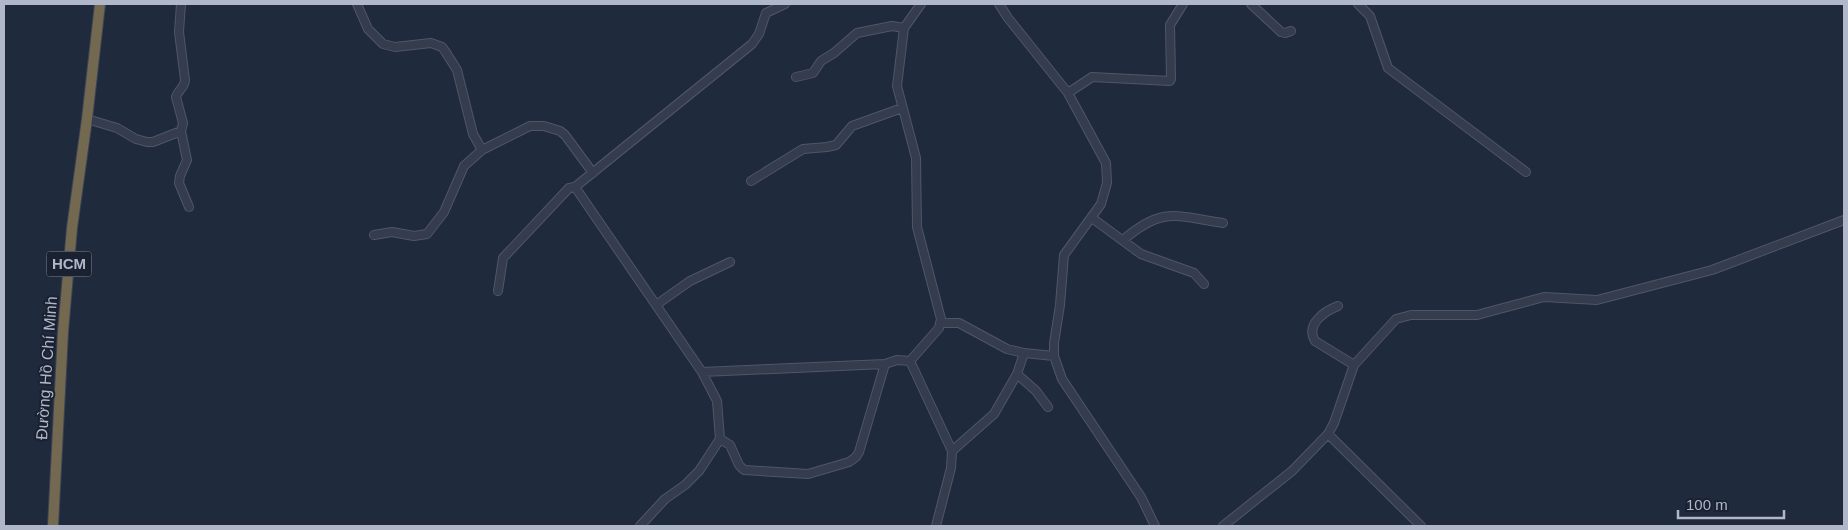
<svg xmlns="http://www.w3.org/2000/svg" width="1848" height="530" font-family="Arial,sans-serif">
<rect width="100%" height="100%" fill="#202a3d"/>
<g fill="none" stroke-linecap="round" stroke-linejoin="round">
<defs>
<path id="minor" d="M181,4L179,32L185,80C185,87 178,90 176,97L183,123L181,131L187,160L180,176L179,183L189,207
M357,4L368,29L383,44L395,47L431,43L442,47L445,51L457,70L473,134L482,150
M785,4L766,13L759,34L752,44L575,187L702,372L885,364L897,360L910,361L952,451L951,468L936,526
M999,4L1008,18L1068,93L1106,163L1107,183L1101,204L1064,255L1060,305L1054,343V356L1062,379L1141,497L1155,526
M1251,4L1281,32L1285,33L1291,31
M1358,4L1370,16L1388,68L1526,172
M796,77L813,73L821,61L834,53L857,33L892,26L904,28
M1068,93L1092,77L1170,81L1171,79L1170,25L1183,4
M87,119L117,128L136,139L147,142H153L181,131
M751,181L803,149L827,147L836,145L852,126L902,108
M1092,218L1141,254L1194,273L1204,284
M374,235L392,232L414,236L427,234L444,212L464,166L482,150L530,126H544L560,131L565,135L593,173
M1123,240C1163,206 1175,216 1223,223
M498,291L503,258L569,188L575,187
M656,305L690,281L730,262
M1338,306C1325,311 1305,324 1315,341L1354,365
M940,323H959L1007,349L1024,353L1054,356
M910,361L939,328L941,319L917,227L916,158L897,86L904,28L921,4
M1017,374L1036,391L1048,407
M1328,434L1421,526
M720,439L730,445L739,465L744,470L808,474L849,462L856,457L859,452L885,364
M952,451L994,414L1017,374L1024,353
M640,526L665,499L685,485L699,471L720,439L717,401L702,372
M1223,526L1292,471L1328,434L1334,423L1354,365L1396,319L1411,315H1477L1544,297L1597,300L1712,270L1844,220"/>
<path id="highway" d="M53,526L63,332L72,228L87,119L100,4"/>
</defs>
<!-- minor casing -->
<use href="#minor" stroke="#4f5767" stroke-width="10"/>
<!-- highway casing -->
<use href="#highway" stroke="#3c4454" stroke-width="12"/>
<!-- minor -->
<use href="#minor" stroke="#343c4d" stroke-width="8"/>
<!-- highway -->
<use href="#highway" stroke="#736950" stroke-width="10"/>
</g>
<g text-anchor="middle" stroke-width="4" stroke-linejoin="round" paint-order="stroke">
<!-- shield labels -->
<rect fill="#1a2131" stroke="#828a9b" stroke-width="1" x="46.5" y="251.5" width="45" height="25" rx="4"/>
<g font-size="15" font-weight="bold" fill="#afb7c9">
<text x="69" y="269">HCM</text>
</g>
<!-- street labels -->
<g font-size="16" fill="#afb7c9" stroke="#1a2131">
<text transform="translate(46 368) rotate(-86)" y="6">Đường Hồ Chí Minh</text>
</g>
</g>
<!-- border -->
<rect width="1848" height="530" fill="none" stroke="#afb7c9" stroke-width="10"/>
<!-- scale -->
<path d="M1678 510v8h106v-8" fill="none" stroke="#afb7c9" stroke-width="2.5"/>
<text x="1686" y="510" font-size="15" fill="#afb7c9" stroke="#1a2131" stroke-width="4" paint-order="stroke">100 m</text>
</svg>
